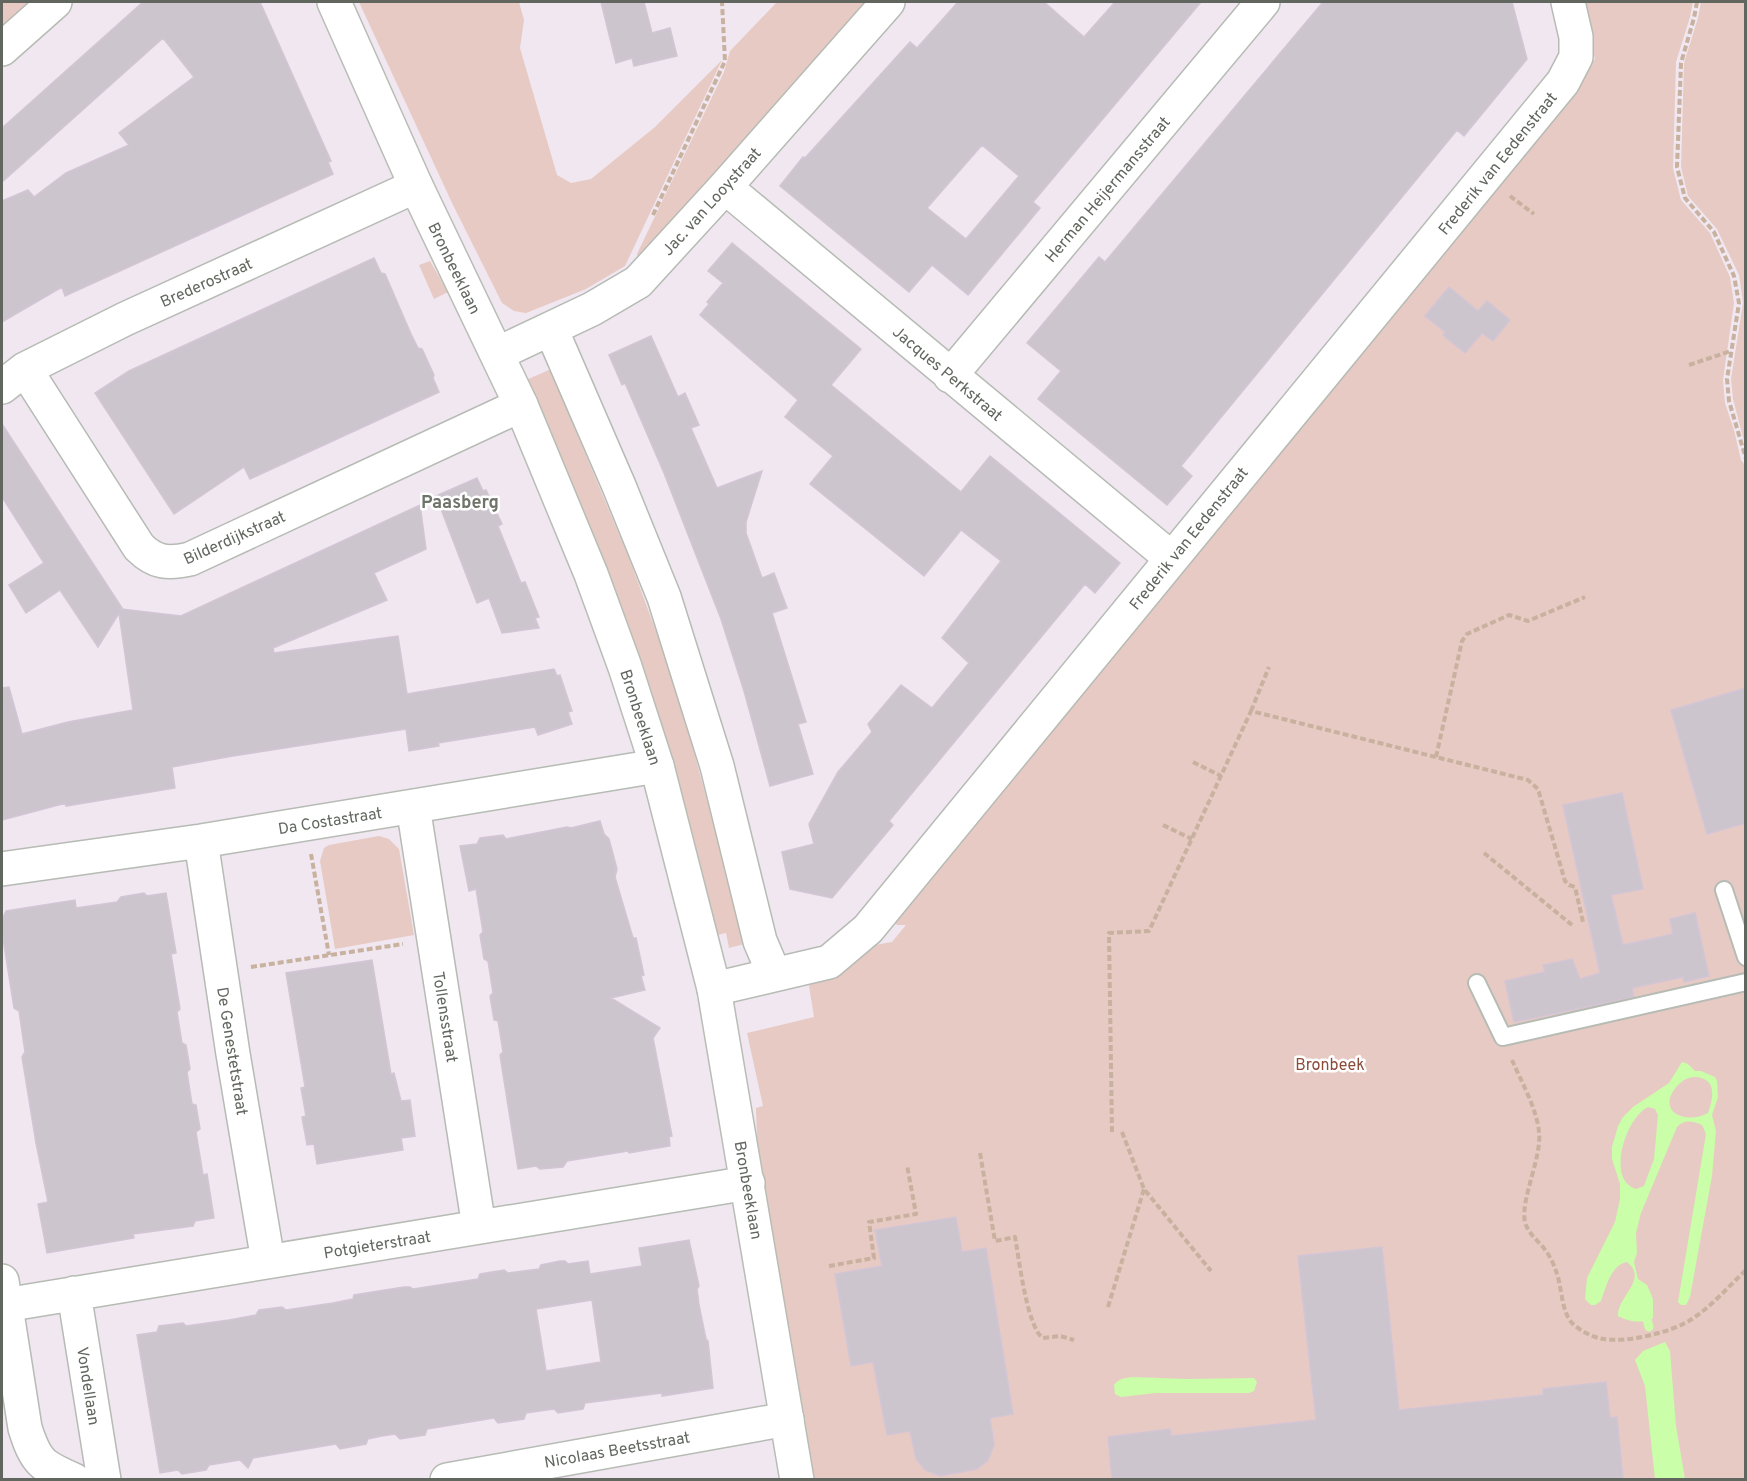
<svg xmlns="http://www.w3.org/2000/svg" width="1747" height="1481" font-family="Overpass,sans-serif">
<rect width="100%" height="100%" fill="#f0e7f0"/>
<!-- green -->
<path fill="#e7cac4" d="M2,2H31L2,28Z
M359,2H519L524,20L520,48L557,175L571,183L591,179L655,127L722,60L625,266L586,289L526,313L514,311L502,303L453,205Z
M777,2H875L638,260L637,254L724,72L730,51Z
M1580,2H1693L1690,17L1676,62L1673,168L1681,200L1710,233L1730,277L1734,303L1723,380L1725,403L1734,430L1741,460L1746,466L1745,1479H811L757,1139L756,1108L763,1106L747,1033L814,1017L809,986L810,984L826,978L866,950L875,945L892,942L906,925H897L893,919L1595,59Z
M1701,2H1745V445L1733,399L1731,379L1743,303L1739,275L1717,229L1688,196L1681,167L1684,63L1698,18Z
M430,261L448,292L434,299L419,265Z
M558,366L569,415L629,558L664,653L685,719L726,870L752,942L729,948L726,933L717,935C701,868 686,802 665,737C627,615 577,497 526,380Z
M379,836L389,839L399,849L414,935L335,949L320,861L324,848L329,845Z"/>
<!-- water -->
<path fill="#cafea9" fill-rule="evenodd" d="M1682,1062L1688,1064L1695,1071H1701L1715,1077L1717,1081L1718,1097L1712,1115L1716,1131L1712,1176L1690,1297L1686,1305H1681L1678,1302L1706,1134L1702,1125C1693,1121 1684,1119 1677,1127L1641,1213L1636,1233L1637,1253L1634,1262L1638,1279L1647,1285L1653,1299V1318C1643,1324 1628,1322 1618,1316C1617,1297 1649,1279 1627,1262C1611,1265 1606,1287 1601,1301L1595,1305H1591L1585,1299L1587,1278L1615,1222L1620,1199V1184L1612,1159V1147L1618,1126L1623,1117L1633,1107L1669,1083ZM1693,1077C1717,1077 1714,1096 1708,1113C1686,1125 1655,1112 1677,1086C1682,1081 1686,1078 1693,1077ZM1648,1107L1655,1109L1658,1115L1654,1159L1644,1186L1636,1189C1606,1181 1625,1118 1648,1107Z
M1665,1342L1670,1351L1676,1426L1685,1479H1655L1645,1386L1635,1360L1643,1351Z
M1133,1377L1187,1379L1254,1378L1257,1382L1254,1391L1249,1393H1156L1121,1397L1115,1394L1114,1385C1119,1378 1125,1378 1133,1377Z"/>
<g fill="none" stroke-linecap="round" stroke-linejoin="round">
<!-- stream -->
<path stroke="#cafea9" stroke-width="9" d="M1645,1311L1649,1327"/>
</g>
<!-- building -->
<path fill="#ccc5ce" stroke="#d3c5d5" stroke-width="1.5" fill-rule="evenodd" d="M143,2H260L331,161L328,162L333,174L65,296L62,287L2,322V201L28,190L34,197L66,173L129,145L119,133L194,77L163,38L2,182V128Z
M601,2H644L652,33L670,28L677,56L634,66L632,58L616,63Z
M958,2H1044L1084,37L1115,2H1201L1033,202L1040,208L968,295L932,265L909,292L780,186L803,157L805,158L910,42L917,48ZM982,145L1019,176L966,239L927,208Z
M1323,2H1512L1527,59L1464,136L1457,130L1181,466L1192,476L1167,505L1038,399L1061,371L1027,343L1099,257L1105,262Z
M732,243L861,349L831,385L853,403L961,492L990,456L1120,563L1095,593L1085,584L889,821L893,825L832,898L790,889L782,852L814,844L809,824L838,772L872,732L868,724L901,685L932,708L969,663L942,638L1001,561L961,530L924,576L810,484L833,456L785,417L798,400L700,315L709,304L707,302L723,283L708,271Z
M374,258L381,273L385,274L411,334L418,348L422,349L434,375L433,378L439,392L250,479L244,467L174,514L95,393L129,371Z
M1449,287L1478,311L1487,301L1510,320L1493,341L1482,333L1465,353L1443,335L1445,332L1425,316Z
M651,336L678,397L685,393L699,425L691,428L717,488L762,471L746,522V533L762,578L774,573L787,608L772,613L806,722L798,724L813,774L770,786L744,691L721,619L664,473L625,383L622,385L609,355Z
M2,424L122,608L121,609L181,616L420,505L426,549L374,573L387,600L273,648L274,653L398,636L407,694L554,669L557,676L560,675L572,711L568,712L572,724L538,735L535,727L438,743L439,746L409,751L406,729L233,756L172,767L175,788L66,806V803L2,820V688L9,687L22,734L68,722L133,710L119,613L98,647L60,590L26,613L9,585L44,563L2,497Z
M477,478L483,491L486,490L502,524L498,526L521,583L525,582L539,617L535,618L539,628L502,633L489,598L477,603L436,496Z
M1746,688V823L1707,834L1671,710Z
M1622,793L1643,889L1611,895L1623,945L1673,934L1670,919L1695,913L1709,976L1684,982L1683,977L1632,988L1634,997L1514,1022L1505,981L1545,972L1543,965L1572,959L1580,979L1600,973L1563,805Z
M600,821L604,834L609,839L617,869L615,877L633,938H636L644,975L641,976L645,990L611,998L660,1028L653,1038L672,1136L669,1137L670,1146L629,1153L628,1151L567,1161L563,1167L540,1169L536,1166L518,1169L500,1055L503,1052L498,1021L494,1020L490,996L493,993L488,961L484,959L480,935L483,932L476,889L469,891L460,846L477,844L480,838L503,835L506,839L567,827L571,828Z
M144,893L147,896L166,893L176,953L171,954L180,1009L177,1012L182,1043L186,1045L190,1069L187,1072L192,1104L196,1105L200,1129L196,1132L203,1175L207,1174L214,1218L195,1221L193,1226L133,1234L134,1238L47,1253L38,1204L48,1202L36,1143L22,1057L25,1052L19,1011L14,1008L2,932V920L6,911L75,900L76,908L117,902L121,897Z
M372,960L391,1074L394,1073L401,1101L410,1100L415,1136L401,1138L403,1150L317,1164L314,1144L307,1145L302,1117L306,1116L301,1088L305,1087L286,973Z
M956,1217L962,1252L986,1248L1013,1414L990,1418L994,1445L988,1460L977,1469L940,1476L925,1470L916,1459L910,1431L887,1435L873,1362L851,1366L835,1274L882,1266L875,1230Z
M689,1240L699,1286L697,1289L699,1305L706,1339L708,1341L713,1388L662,1396V1393L585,1403L583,1409L558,1413L554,1409L526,1413L524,1419L498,1423L494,1418L427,1429L425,1435L400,1439L395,1434L382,1436L368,1439L366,1444L340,1449L336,1444L253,1458L248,1468L240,1460L209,1465L206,1470L182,1474L178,1470L160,1473L137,1335L157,1332L159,1326L183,1323L186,1326L229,1320L256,1315L259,1310L282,1307L286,1310L333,1303L353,1299L354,1295L404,1287H410L413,1289L478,1279L480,1274L504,1270L508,1273L523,1271L539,1269L541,1265L560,1261H565L568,1264L588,1261L590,1274L642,1266L639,1248ZM592,1300L601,1362L546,1371L536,1309Z
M1382,1247L1399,1410L1543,1395V1389L1606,1382L1610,1418L1617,1417L1623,1479H1112L1108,1437L1170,1429L1171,1436L1316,1420L1298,1256Z"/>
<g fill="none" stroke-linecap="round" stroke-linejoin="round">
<defs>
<path id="lane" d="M1724,890L1746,957
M1477,983L1503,1037L1746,982"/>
<path id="street" d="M2,49L55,2
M725,187L1171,558
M551,329L619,486L664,597L717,766L760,941L774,974
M497,354L592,309L638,282L725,187L888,2
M25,369L139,547C155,563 168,564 190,559L521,405
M950,376L1263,2
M2,387L25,369L125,319L416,186
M413,806L479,1227
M201,841L233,1054L268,1261
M2,869L201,841L657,766
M714,989L829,962L868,929L1563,82L1576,57V37L1568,2
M2,1281L25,1428C36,1463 42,1466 74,1480
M74,1293L104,1480
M5,1305L748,1183
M447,1480L787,1419"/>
<path id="secondary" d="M334,2L416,186L521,405L591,574L625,667L657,766L714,989L797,1480"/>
</defs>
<!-- lane casing -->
<use href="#lane" stroke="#b6bbb4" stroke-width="20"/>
<!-- street casing -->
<use href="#street" stroke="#b6bbb4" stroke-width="36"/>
<!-- secondary casing -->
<use href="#secondary" stroke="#b8beb5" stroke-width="36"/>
<!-- path -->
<path stroke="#c8b19e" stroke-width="4" stroke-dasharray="6 3" stroke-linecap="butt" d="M1697,2L1694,18L1681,63L1677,167L1685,198L1714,232L1734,276L1739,303L1727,379L1729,401L1746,459
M1510,196L1534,214
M653,215L725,61L722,2
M1689,365L1731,351
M1251,711L1269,667
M1436,757L1462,641L1467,634L1509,615L1528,621L1585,597
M1193,762L1221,776
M1163,825L1192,839
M1484,853L1572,925
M311,854L329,955
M251,967L403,944
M1512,1060C1521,1081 1537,1109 1539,1132C1542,1158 1520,1200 1525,1222C1528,1234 1539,1241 1546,1251C1550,1256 1554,1265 1556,1271C1562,1286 1561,1311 1572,1323C1580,1331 1594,1338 1604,1339C1627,1343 1673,1332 1692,1319C1712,1306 1728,1287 1746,1270
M1112,1132L1109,933L1149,931L1251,711L1528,780L1538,789L1565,881L1569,885L1575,887L1583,922
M1122,1132L1144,1189L1211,1271
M980,1153L995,1241L1015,1237C1019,1258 1027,1328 1043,1338L1060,1336L1074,1340
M829,1266L874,1258L869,1222L916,1214L907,1165
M1108,1307L1144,1189"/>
<!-- lane -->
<use href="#lane" stroke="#fff" stroke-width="16"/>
<!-- street -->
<use href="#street" stroke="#fff" stroke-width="33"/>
<!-- secondary -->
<use href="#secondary" stroke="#fff" stroke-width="33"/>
</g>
<g text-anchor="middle" stroke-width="5" stroke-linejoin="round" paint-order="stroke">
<!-- street labels -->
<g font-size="16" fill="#61675e" stroke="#fff">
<text transform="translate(1497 163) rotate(-51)" y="6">Frederik van Eedenstraat</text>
<text transform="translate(1107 189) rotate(-50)" y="6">Herman Heijermansstraat</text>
<text transform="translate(711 201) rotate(-48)" y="6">Jac. van Looystraat</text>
<text transform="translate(455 268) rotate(64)" y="6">Bronbeeklaan</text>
<text transform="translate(206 282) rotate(-24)" y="6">Brederostraat</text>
<text transform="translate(948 373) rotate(40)" y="6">Jacques Perkstraat</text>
<text transform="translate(234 537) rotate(-24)" y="6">Bilderdijkstraat</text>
<text transform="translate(1188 538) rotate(-51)" y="6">Frederik van Eedenstraat</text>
<text transform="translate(641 717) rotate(72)" y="6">Bronbeeklaan</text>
<text transform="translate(330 820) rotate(-9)" y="6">Da Costastraat</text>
<text transform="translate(446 1017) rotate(81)" y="6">Tollensstraat</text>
<text transform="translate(233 1051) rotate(81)" y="6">De Genestetstraat</text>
<text transform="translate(749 1190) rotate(80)" y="6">Bronbeeklaan</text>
<text transform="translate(377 1244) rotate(-9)" y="6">Potgieterstraat</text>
<text transform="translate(89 1386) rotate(81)" y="6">Vondellaan</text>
<text transform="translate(617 1449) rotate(-10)" y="6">Nicolaas Beetsstraat</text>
</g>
<!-- park labels -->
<g font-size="16" fill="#8c4b39" stroke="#fff">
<text x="1330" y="1070">Bronbeek</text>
</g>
<!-- neighbourhood labels -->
<g font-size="18" font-weight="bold" fill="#6e746a" stroke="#fff">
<text x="460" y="508">Paasberg</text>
</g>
</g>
<!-- border -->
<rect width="1747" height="1481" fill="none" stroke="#61675e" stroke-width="6"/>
</svg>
